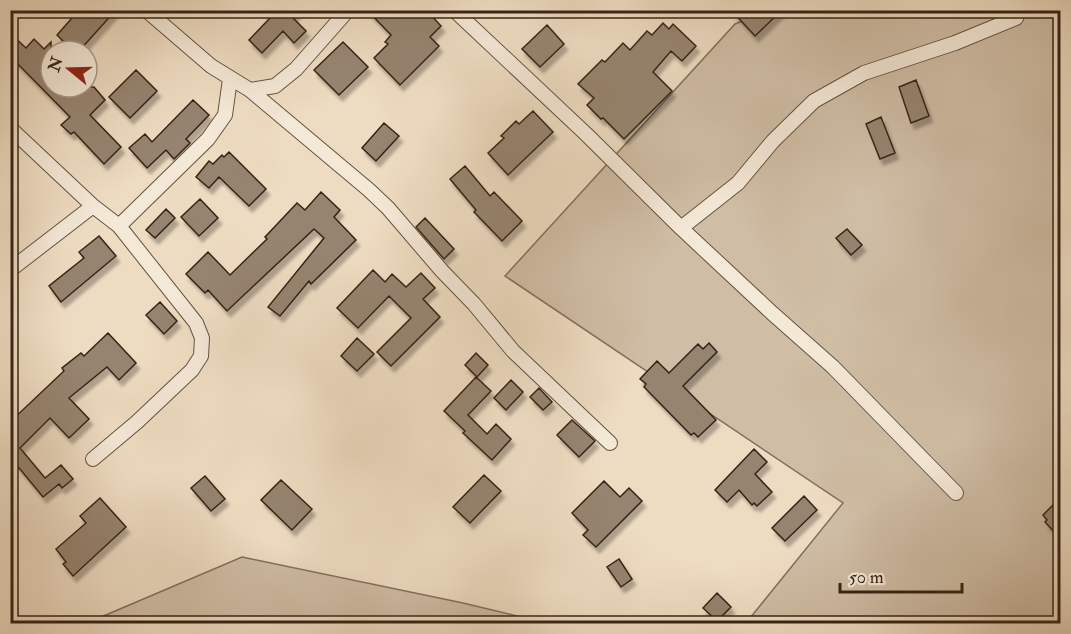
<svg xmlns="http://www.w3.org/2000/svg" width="1071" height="634" font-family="'IM FELL Double Pica',serif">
<defs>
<filter id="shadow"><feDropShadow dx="3.5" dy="6" stdDeviation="1.5" flood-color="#0004"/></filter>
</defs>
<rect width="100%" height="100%" fill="#eedcc2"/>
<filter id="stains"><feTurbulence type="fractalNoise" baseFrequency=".00333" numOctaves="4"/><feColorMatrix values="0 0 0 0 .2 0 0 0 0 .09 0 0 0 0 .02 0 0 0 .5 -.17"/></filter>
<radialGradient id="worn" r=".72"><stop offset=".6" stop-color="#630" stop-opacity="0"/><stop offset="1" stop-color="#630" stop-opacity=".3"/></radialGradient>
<!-- green -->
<path fill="#cfbda5" stroke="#82705d" stroke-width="1.5" d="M770,10L1060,11V623H746L843,503L505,276L735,24Z
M242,557L463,603L546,623H87Z"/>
<!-- building -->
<path fill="#96846f" stroke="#362415" stroke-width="1.5" filter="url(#shadow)" d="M79,10H116L79,51H73L57,35Z
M262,10H299L292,17L306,31L294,43L283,31L262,53L249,40L270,18Z
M367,10H426L441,26L430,37L439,46L400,85L374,58L388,44L385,42L391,35Z
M731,10H782L755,36Z
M663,23L669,29L673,24L696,46L682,61L671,51L653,72L672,91L624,139L603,118L601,119L587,105L594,98L578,84L602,60L605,62L623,43L630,50L647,31L652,35Z
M547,25L564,44L540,67L522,49Z
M10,33L26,48L34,39L44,49L51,42V87H94L105,100L90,115L121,147L104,164L74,132L71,134L61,125L70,117L10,56Z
M343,42L368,67L339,95L314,70Z
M136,70L157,91L130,118L109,97Z
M916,80L929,116L911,123L899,87Z
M193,100L209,115L186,139L190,143L174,159L166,150L147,168L129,148L145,134L152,142Z
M533,111L553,132L508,175L488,153L504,138L501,136L516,121L519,124Z
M881,117L895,153L880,159L866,124Z
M384,123L399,136L376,161L362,148Z
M229,152L266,189L249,206L219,177L209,188L196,177L209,161L213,164L222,155L224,157Z
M465,166L490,196L494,192L522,221L502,241L474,212L476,210L450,179Z
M321,192L340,210L334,217L356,240L311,284L309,281L280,316L268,307L324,238L314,229L227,311L208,290L205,293L186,274L208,252L230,275L267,239L265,237L297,203L305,210Z
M200,199L218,218L199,236L181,217Z
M166,209L175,218L155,238L146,230Z
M425,218L454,249L444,259L416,227Z
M847,229L862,245L851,255L836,238Z
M99,236L116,256L61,302L49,286L84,258L79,252Z
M373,270L385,282L392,274L406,287L421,273L435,288L423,299L440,317L391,366L377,352L411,318L389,296L358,328L337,308Z
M160,302L177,321L164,334L146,315Z
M108,333L136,363L119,380L107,367L69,398L89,419L69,438L50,418L20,448L45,478L61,465L73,479L62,488L59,484L43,497L10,457V422L64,371L62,368L81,353L84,356Z
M357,338L374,354L357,371L341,356Z
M709,343L717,352L683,386L716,420L698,437L694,433L691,435L644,387L646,384L640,379L657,361L669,373L698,344L703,349Z
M476,353L488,365L477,377L465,365Z
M476,377L491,391L468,415L487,434L496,424L511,439L492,460L463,433L465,431L444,411Z
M511,380L523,392L506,410L494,398Z
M539,388L552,402L543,410L530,397Z
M572,420L595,441L579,457L557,435Z
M754,449L767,462L755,474L772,492L757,506L754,503L752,505L739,490L727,502L715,490Z
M484,475L501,491L470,523L453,507Z
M205,476L225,499L211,511L191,488Z
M281,480L312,509L292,530L261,500Z
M604,481L620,497L629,488L642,501L596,547L583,535L588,530L572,513Z
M804,496L817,510L785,541L772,528Z
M100,498L126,527L73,576L63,564L66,562L56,549L86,523L80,516Z
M1060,498V538L1045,522L1047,520L1043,515Z
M619,559L632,579L621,587L607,567Z
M717,593L731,607L717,621L703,608Z"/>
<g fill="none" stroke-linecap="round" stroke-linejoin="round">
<defs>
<path id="street" d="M146,10L211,66L250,90L369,190L388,208L442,271L474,304L513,351L610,443
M454,10L586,134L681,228L772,313L833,367L956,493
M250,90L275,86L296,69L348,10
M10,128L93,206L119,226
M681,228L738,183L773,141L814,101L864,73L955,43L1016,18
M10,270L93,206
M93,459L137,422L192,370L201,356L202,338L196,323L119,226L208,139L225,115L230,79"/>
</defs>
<!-- street casing -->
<use href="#street" stroke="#645240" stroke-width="16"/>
<!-- street -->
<use href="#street" stroke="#f4e8d7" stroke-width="14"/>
</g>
<!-- margin -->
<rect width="1071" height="634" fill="none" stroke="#eedcc2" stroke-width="36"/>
<rect x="12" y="12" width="1047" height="610" fill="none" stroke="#362415" stroke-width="3"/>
<rect x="18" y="18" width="1035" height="598" fill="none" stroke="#362415" stroke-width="1.5"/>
<!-- north arrow -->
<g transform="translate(69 69) rotate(289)"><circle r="28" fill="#f4e8d7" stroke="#a89a89" stroke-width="1.5"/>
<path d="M0-4.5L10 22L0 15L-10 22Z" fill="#8f2418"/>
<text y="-9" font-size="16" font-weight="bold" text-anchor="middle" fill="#362415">N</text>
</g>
<!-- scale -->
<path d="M840 583v9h122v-9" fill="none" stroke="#362415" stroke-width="3"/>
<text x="849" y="583" font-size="18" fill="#362415" stroke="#f4e8d7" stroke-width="4.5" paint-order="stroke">50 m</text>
<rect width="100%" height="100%" filter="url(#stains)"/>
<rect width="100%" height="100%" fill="url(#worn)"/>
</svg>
